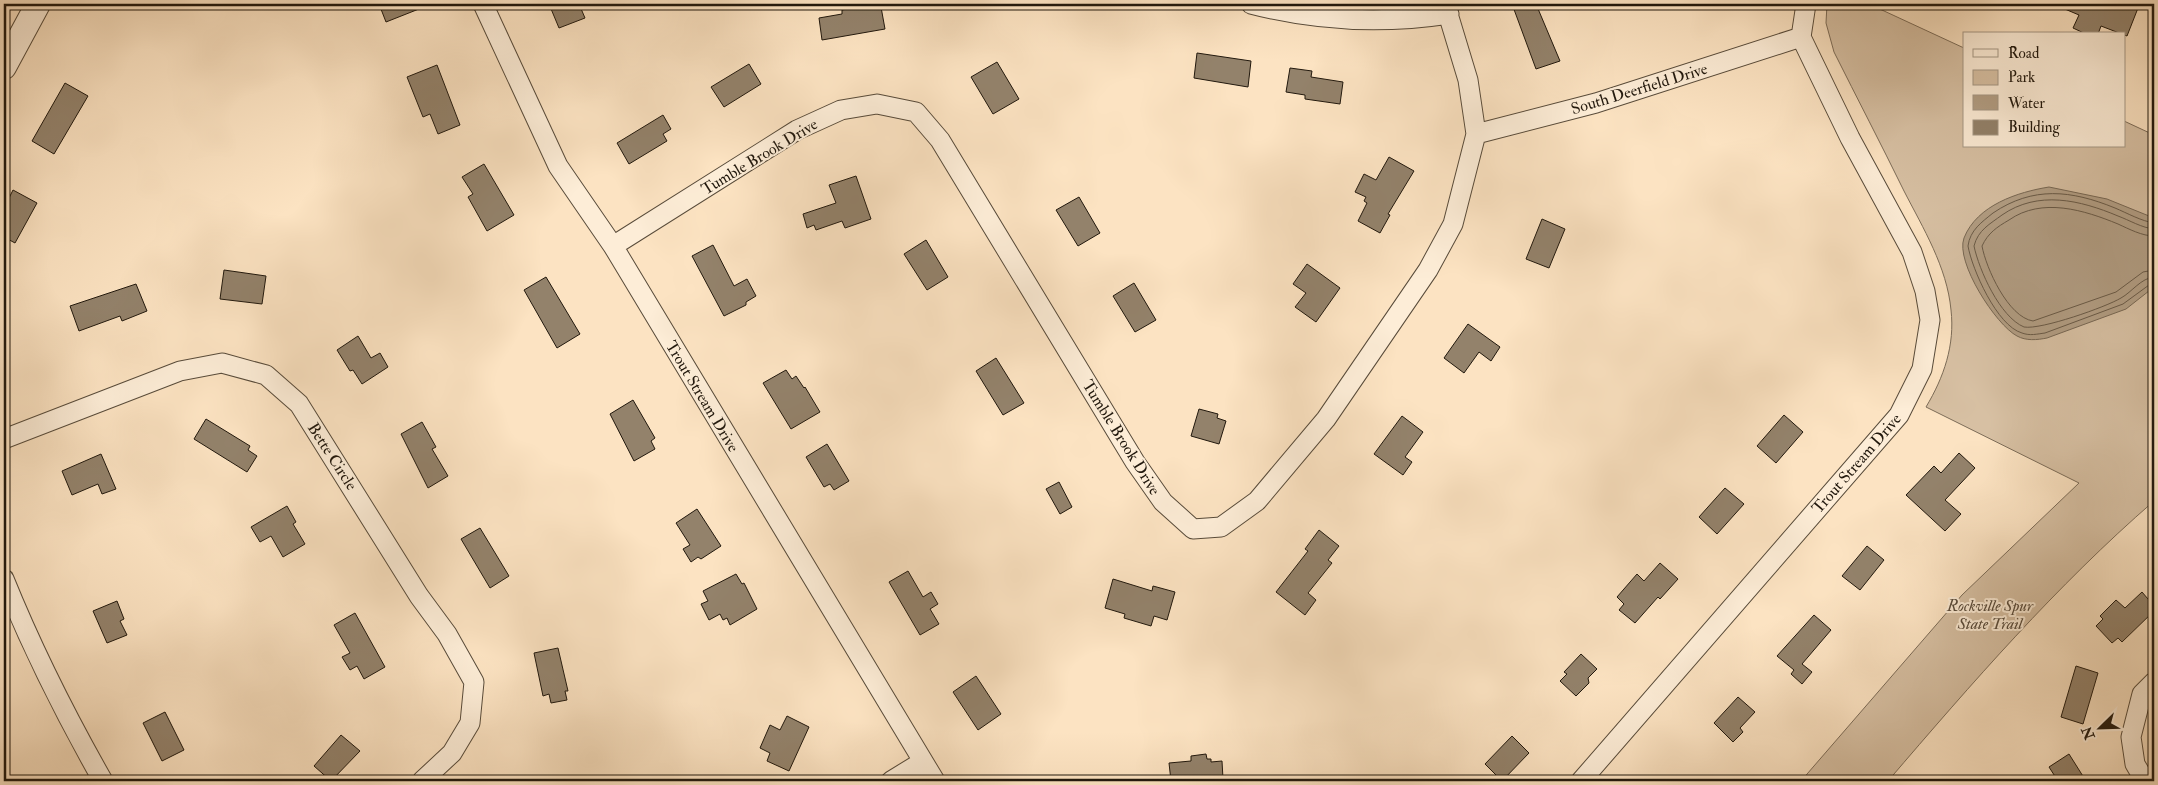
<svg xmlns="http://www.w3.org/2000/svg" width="2158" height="785" font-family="'IM FELL Double Pica',serif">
<rect width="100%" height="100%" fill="#fce3c2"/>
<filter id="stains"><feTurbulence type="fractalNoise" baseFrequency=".004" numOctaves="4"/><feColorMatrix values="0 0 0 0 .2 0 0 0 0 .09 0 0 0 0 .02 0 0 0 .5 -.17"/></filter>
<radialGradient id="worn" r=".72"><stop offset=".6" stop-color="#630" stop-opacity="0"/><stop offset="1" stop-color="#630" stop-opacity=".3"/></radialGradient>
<!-- green -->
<path fill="#d7c0a3" stroke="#7c6c58" d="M1827,4H1869L1964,48V146H2124V121L2154,135V501C2056,586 1972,683 1888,781H1801L1962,595L2079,483L1926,407C1944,377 1955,345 1951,310C1947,267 1923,228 1904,191C1881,144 1857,98 1834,52L1826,23Z"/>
<!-- water -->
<path fill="#b29e84" stroke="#786854" d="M2049,187L2107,199L2154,218V287L2126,309L2047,338C2037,340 2026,341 2017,336C1996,325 1955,262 1964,238C1977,205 2018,192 2049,187Z"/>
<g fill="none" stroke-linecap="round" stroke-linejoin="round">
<!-- shore -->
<path stroke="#6a5b48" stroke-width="1" d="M2154,223C2141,221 2127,213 2115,208C2071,190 2033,186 1993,213C1982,222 1970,230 1968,246C1972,269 1997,326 2022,333C2030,336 2037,334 2045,333L2123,304L2149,285L2154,284
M2154,229C2142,228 2129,220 2118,216C2080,200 2038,190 2002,215C1990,224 1978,230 1974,246C1979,270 2000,317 2024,327C2041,330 2106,307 2121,298C2132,292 2141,278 2154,277
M2154,236C2142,236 2129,229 2118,224C2084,210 2042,197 2009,220C1997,227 1988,233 1982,246C1986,268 2008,317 2033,321L2116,292L2143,272L2154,270"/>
</g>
<!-- building -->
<path fill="#93826b" stroke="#21180d" d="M379,4H428L429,5L386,22Z
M549,4H579L585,18L559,28Z
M1512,4H1536L1560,61L1536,69Z
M2053,4H2128L2138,8L2127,36L2101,26L2098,34H2086L2073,28L2079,15Z
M869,5L870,9L881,7L885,29L822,40L819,18L842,14V10Z
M1197,53L1251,61L1248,87L1194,78Z
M997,62L1019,99L993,114L971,77Z
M749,64L761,84L724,107L711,87Z
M437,65L460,125L438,134L430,114L423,117L407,77Z
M1290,68L1312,71L1311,77L1343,82L1340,104L1305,99V95L1286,92Z
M65,83L88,96L54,154L32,141Z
M663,115L671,129L663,134L667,141L629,164L617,143Z
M1389,157L1414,171L1388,214L1390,215L1380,233L1358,221L1367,203L1364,201L1366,197L1355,192L1364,174L1376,180Z
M484,164L514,215L487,231L468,197L473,194L462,177Z
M856,176L871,219L845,228L842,221L816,230L814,225L807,228L803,214L836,203L829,185Z
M13,190L37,203L15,243L4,237V208Z
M1079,197L1100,233L1078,246L1056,210Z
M1542,219L1565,229L1549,268L1526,259Z
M926,240L948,277L927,290L904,254Z
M713,245L734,286L747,279L756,296L746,302V305L724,316L692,256Z
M1307,264L1340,288L1316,322L1295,307L1306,293L1293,284Z
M224,270L266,276L262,304L220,299Z
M546,277L580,334L557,348L524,290Z
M1134,283L1156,320L1135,332L1113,296Z
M136,284L147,311L122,321L120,316L79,331L70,306Z
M1468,324L1500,347L1491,361L1479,352L1464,373L1444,358Z
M358,336L371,358L380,353L388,367L362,384L353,370L350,371L337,350Z
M996,358L1024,403L1003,415L976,371Z
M786,370L792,379L796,376L804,388L805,387L820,412L791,429L763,383Z
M633,400L655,438L651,441L655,449L634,461L610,414Z
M1199,409L1218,414L1217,418L1226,421L1219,444L1191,436Z
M1784,415L1803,432L1776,463L1757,446Z
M1402,416L1423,432L1405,457L1412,462L1403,475L1374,454Z
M206,419L250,446L248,450L257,456L247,472L194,439Z
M422,422L436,447L432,449L448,476L428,488L401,434Z
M827,444L849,481L834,490L830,484L824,487L806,457Z
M1959,453L1975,468L1945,500L1961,514L1945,531L1906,495L1934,466L1941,473Z
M101,454L116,489L102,494L98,484L72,495L62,471Z
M1059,482L1072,507L1060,514L1046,489Z
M1725,488L1744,504L1717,534L1699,517Z
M287,506L296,522L293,524L305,544L283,557L271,536L260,542L251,527Z
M697,509L721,546L701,559L698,557L691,562L683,549L690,545L676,523Z
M480,528L509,576L490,588L461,539Z
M1319,530L1339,546L1328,560L1332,563L1308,593L1316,600L1305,615L1276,592L1308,551L1305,549Z
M1867,546L1884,560L1860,590L1842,576Z
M1660,563L1678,579L1660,599L1658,597L1635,623L1619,610L1624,604L1617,597L1637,574L1644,581Z
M908,571L923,597L931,592L938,604L930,609L939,624L920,635L889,582Z
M736,574L742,584L744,583L757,609L730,625L727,618L723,620L720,614L709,620L701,604L708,601L703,591Z
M1113,579L1152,591L1153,586L1175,592L1167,620L1154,616L1151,626L1124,618L1125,614L1105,608Z
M2142,592L2154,606V611L2122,642L2118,638L2112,643L2096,626L2103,619L2100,616L2116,600L2125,608Z
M117,601L124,619L120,621L127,635L107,643L93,611Z
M355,613L385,667L364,679L357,666L350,670L342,657L350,653L334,625Z
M1814,615L1831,630L1802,664L1812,672L1802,684L1791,674L1794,670L1777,656Z
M558,648L568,691H565L567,700L551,703L549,694L543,696L534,653Z
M1581,654L1597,669L1588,678L1589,683L1576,696L1560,681L1567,674L1564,672Z
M2076,666L2098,673L2083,724L2061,717Z
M976,676L1001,714L978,730L953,692Z
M1738,697L1755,712L1740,728L1743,732L1733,742L1714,723Z
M165,712L184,750L162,761L143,723Z
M787,716L809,727L789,771L767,761L770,753L760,748L770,725L780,730Z
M341,735L360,751L331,781L314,766Z
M1512,736L1529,753L1502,781L1485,764Z
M1206,754L1207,759H1211V762L1222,761L1223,779L1213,781H1171L1169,763L1191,761V756Z
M2069,754L2086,781H2058L2049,767Z"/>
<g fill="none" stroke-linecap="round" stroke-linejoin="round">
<defs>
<path id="minor" d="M483,4L558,166L613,246L935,781
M1251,4C1316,21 1383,24 1449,14
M1476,134L1596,103L1801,37
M613,246L797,130L841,110L877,104L916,112L940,140L1135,462L1163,502L1193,529L1221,527L1257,501L1326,419L1428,270L1453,224L1476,134L1468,80L1445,4
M4,439L180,371L222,363L266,375L299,404L419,596L447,634L474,682L470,723L452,753L422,781
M4,579C32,648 66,716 103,781
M891,781L922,762
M1581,781L1899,415L1922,369L1930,320L1925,291L1912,252L1850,138L1801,37L1806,4
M2145,781L2135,764L2131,737L2142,694L2154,682"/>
<path id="tertiary" d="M4,67L38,4"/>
</defs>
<!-- minor casing -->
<use href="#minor" stroke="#584b3a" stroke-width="21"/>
<!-- tertiary casing -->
<use href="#tertiary" stroke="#584b3a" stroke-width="26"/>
<!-- minor -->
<use href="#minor" stroke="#fdedd7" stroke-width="19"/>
<!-- tertiary -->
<use href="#tertiary" stroke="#fdedd7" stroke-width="24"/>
</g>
<g text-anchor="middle" stroke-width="4" stroke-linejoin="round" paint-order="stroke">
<!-- street labels -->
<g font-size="16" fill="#21180d" stroke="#fdedd7">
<text transform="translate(1639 88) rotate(-17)" y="6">South Deerfield Drive</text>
<text transform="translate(759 156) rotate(-31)" y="6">Tumble Brook Drive</text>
<text transform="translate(703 396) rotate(59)" y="6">Trout Stream Drive</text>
<text transform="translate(1122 437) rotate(58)" y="6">Tumble Brook Drive</text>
<text transform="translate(333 456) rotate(57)" y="6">Bette Circle</text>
<text transform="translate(1856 463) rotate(-49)" y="6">Trout Stream Drive</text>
</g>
<!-- park labels -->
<g font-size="16" font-style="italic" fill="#584a3a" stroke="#fdedd7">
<text x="1990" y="611">Rockville Spur<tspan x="1990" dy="18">State Trail</tspan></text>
</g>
</g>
<!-- margin -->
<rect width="2158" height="785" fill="none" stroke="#fce3c2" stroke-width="20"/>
<rect x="5" y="5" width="2148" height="775" fill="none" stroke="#21180d" stroke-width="2.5"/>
<rect x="10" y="10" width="2138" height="765" fill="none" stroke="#21180d"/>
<!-- legend -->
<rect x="1963" y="32" width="162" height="115" fill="#fdedd7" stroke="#a59886"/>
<rect x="1973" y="49" width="25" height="8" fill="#fdedd7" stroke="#a59886"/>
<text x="2008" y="58" font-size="15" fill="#21180d">Road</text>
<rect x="1973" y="70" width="25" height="15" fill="#d7c0a3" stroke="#a59886"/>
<text x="2008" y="82" font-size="15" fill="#21180d">Park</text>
<rect x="1973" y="95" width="25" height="15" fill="#b29e84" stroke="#a59886"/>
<text x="2008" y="108" font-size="15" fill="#21180d">Water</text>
<rect x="1973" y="120" width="25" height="15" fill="#93826b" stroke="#a59886"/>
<text x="2008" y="132" font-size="15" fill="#21180d">Building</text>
<!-- north arrow -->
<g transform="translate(2100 728) rotate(247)" stroke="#fdedd7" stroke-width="4" paint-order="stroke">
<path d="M0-4L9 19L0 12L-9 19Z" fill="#21180d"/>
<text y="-8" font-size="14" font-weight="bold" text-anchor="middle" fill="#21180d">N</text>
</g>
<rect width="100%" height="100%" filter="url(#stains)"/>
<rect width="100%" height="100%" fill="url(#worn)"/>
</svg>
